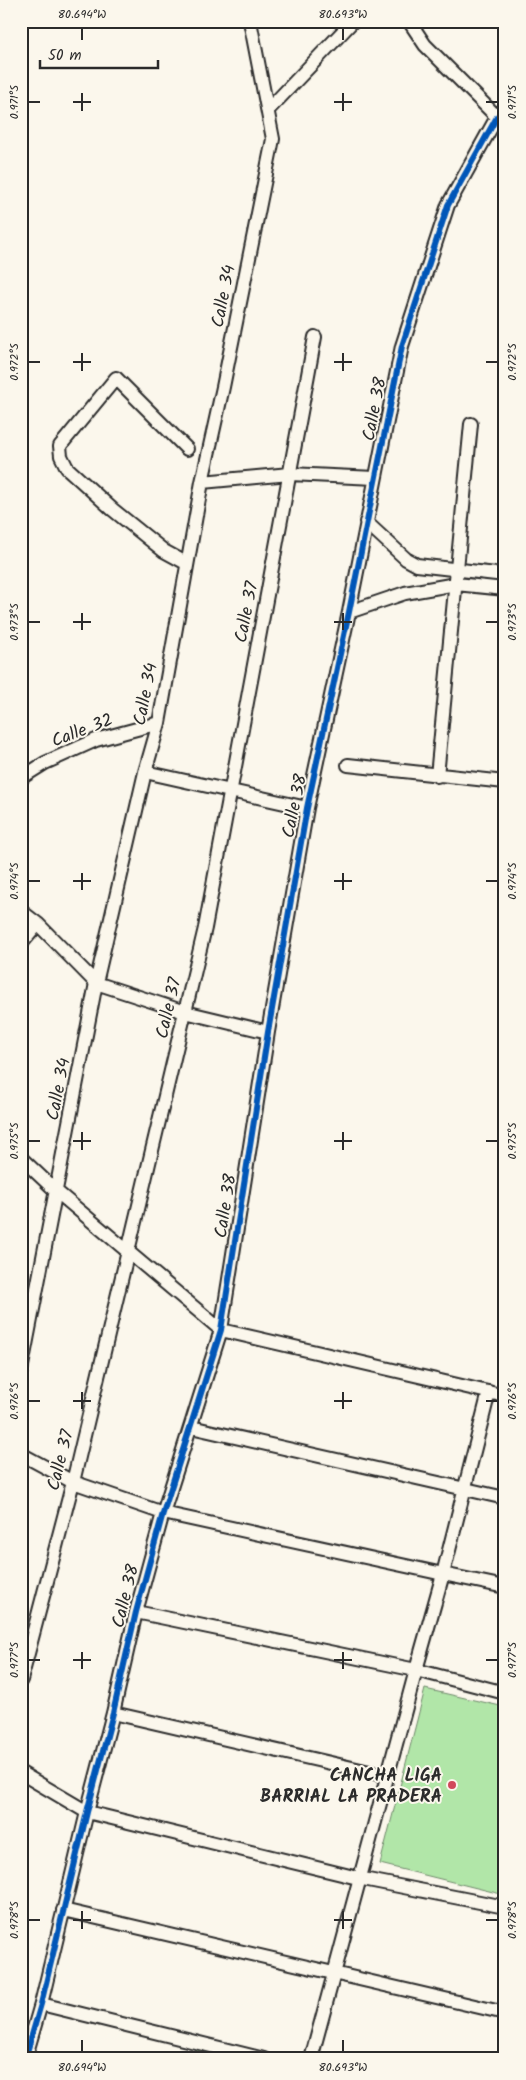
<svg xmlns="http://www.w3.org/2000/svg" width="526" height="2080" font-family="Kalam,sans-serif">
<rect width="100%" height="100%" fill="#fbf7ec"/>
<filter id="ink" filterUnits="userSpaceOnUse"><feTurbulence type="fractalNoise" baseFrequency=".02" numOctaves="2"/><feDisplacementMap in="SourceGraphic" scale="10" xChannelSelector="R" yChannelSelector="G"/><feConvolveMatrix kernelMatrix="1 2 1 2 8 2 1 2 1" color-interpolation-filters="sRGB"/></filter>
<g filter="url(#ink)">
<!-- green -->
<path fill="#b1e6a8" stroke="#6e886a" d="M425,1689L505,1707V1895L380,1864Z
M197,2042L264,2059H192Z"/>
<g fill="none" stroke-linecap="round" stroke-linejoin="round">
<defs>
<path id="minor" d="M409,21L425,45L497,117
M268,110L353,21
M202,482L290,474L375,478
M366,522L406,559L417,565L505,575
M186,563L164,551L112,509L67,468L61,456L60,446L116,378L187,449
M349,612L405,593L456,584L505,589
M348,765L505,782
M145,772L307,808
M437,776L471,424
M21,778L45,763L96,740L159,723
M21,911L38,924L96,983L185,1012L268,1032
M21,944L38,924
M21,1158L56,1191L221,1330L505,1396
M21,1371L96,983L145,772L159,723L202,482L223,387L273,139L250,21
M191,1427L505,1498
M21,1454L73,1482L163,1513L443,1574L489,1392
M505,1587L443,1574L416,1670L505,1693
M136,1612L416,1670L311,2059
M21,1680L73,1482L205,928L315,337
M113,1713L387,1776
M21,1773L87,1812L358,1878L505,1907
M63,1910L505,2013
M41,2004L264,2059
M25,2059L41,2004L87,1812L113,1713L136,1612L163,1513L221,1330L268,1032L307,808L349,612L402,346L448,205L497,117L505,108"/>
</defs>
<!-- minor casing -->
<use href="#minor" stroke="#2b2b2b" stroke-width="16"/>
<!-- minor -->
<use href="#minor" stroke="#fbf7ec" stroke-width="12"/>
<defs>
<path id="cycleway" d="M25,2059L41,2004L87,1812L113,1713L136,1612L163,1513L221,1330L268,1032L307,808L349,612L402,346L448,205L497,117L505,108"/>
</defs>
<!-- cycleway casing -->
<use href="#cycleway" stroke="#fbf7ec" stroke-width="9"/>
<!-- cycleway -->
<use href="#cycleway" stroke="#0057b8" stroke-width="6"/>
</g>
</g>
<!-- ticks -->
<path fill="none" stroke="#2b2b2b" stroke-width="2" d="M82,28V40M343,28V40M82,93V111M343,93V111M28,102H40M73,102H91M334,102H352M486,102H498M82,353V371M343,353V371M28,362H40M73,362H91M334,362H352M486,362H498M82,613V630M343,613V630M28,622H40M73,622H91M334,622H352M486,622H498M82,873V890M343,873V890M28,881H40M73,881H91M334,881H352M486,881H498M82,1132V1150M343,1132V1150M28,1141H40M73,1141H91M334,1141H352M486,1141H498M82,1392V1409M343,1392V1409M28,1401H40M73,1401H91M334,1401H352M486,1401H498M82,1652V1669M343,1652V1669M28,1660H40M73,1660H91M334,1660H352M486,1660H498M82,1911V1929M343,1911V1929M28,1920H40M73,1920H91M334,1920H352M486,1920H498M82,2040V2052M343,2040V2052"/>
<!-- markers -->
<circle fill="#d1495b" stroke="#fbf7ec" stroke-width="2" cx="452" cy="1785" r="5"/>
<g text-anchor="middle" stroke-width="4" stroke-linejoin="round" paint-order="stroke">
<!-- street labels -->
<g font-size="18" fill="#2b2b2b" stroke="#fbf7ec">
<text transform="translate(223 296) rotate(-79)" y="6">Calle 34</text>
<text transform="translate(374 409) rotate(-79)" y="6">Calle 38</text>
<text transform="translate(246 612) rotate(-79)" y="6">Calle 37</text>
<text transform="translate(145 694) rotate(-79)" y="6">Calle 34</text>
<text transform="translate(82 730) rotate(-21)" y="6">Calle 32</text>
<text transform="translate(294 806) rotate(-78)" y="6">Calle 38</text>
<text transform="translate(168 1008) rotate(-77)" y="6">Calle 37</text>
<text transform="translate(58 1089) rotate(-79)" y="6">Calle 34</text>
<text transform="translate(225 1206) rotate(-81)" y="6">Calle 38</text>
<text transform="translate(60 1460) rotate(-76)" y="6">Calle 37</text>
<text transform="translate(125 1596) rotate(-76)" y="6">Calle 38</text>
</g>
<!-- poi labels -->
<g font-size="18" font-weight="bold" fill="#2b2b2b" stroke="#fbf7ec" text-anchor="end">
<text x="442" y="1781">CANCHA LIGA<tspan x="442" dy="21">BARRIAL LA PRADERA</tspan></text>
</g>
</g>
<!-- margin -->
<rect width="526" height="2080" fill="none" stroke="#fbf7ec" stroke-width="55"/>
<!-- scale -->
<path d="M40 60v8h118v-8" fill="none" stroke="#2b2b2b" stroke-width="2.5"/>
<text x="48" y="60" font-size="15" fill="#2b2b2b" stroke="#fbf7ec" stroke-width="4" paint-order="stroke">50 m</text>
<rect x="28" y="28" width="470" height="2024" fill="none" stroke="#2b2b2b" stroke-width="2"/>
<g font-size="12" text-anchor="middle" fill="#2b2b2b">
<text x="82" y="18">80.694°W</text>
<text x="343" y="18">80.693°W</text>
<text transform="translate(14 102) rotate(-90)" y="4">0.971°S</text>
<text transform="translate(512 102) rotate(-90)" y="4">0.971°S</text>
<text transform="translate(14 362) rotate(-90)" y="4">0.972°S</text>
<text transform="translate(512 362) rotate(-90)" y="4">0.972°S</text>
<text transform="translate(14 622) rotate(-90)" y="4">0.973°S</text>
<text transform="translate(512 622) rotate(-90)" y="4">0.973°S</text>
<text transform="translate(14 881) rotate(-90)" y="4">0.974°S</text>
<text transform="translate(512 881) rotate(-90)" y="4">0.974°S</text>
<text transform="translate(14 1141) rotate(-90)" y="4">0.975°S</text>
<text transform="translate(512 1141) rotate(-90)" y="4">0.975°S</text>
<text transform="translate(14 1401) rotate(-90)" y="4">0.976°S</text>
<text transform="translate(512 1401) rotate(-90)" y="4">0.976°S</text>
<text transform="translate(14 1660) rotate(-90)" y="4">0.977°S</text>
<text transform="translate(512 1660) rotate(-90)" y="4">0.977°S</text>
<text transform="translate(14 1920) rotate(-90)" y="4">0.978°S</text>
<text transform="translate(512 1920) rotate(-90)" y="4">0.978°S</text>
<text x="82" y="2071">80.694°W</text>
<text x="343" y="2071">80.693°W</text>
</g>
</svg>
